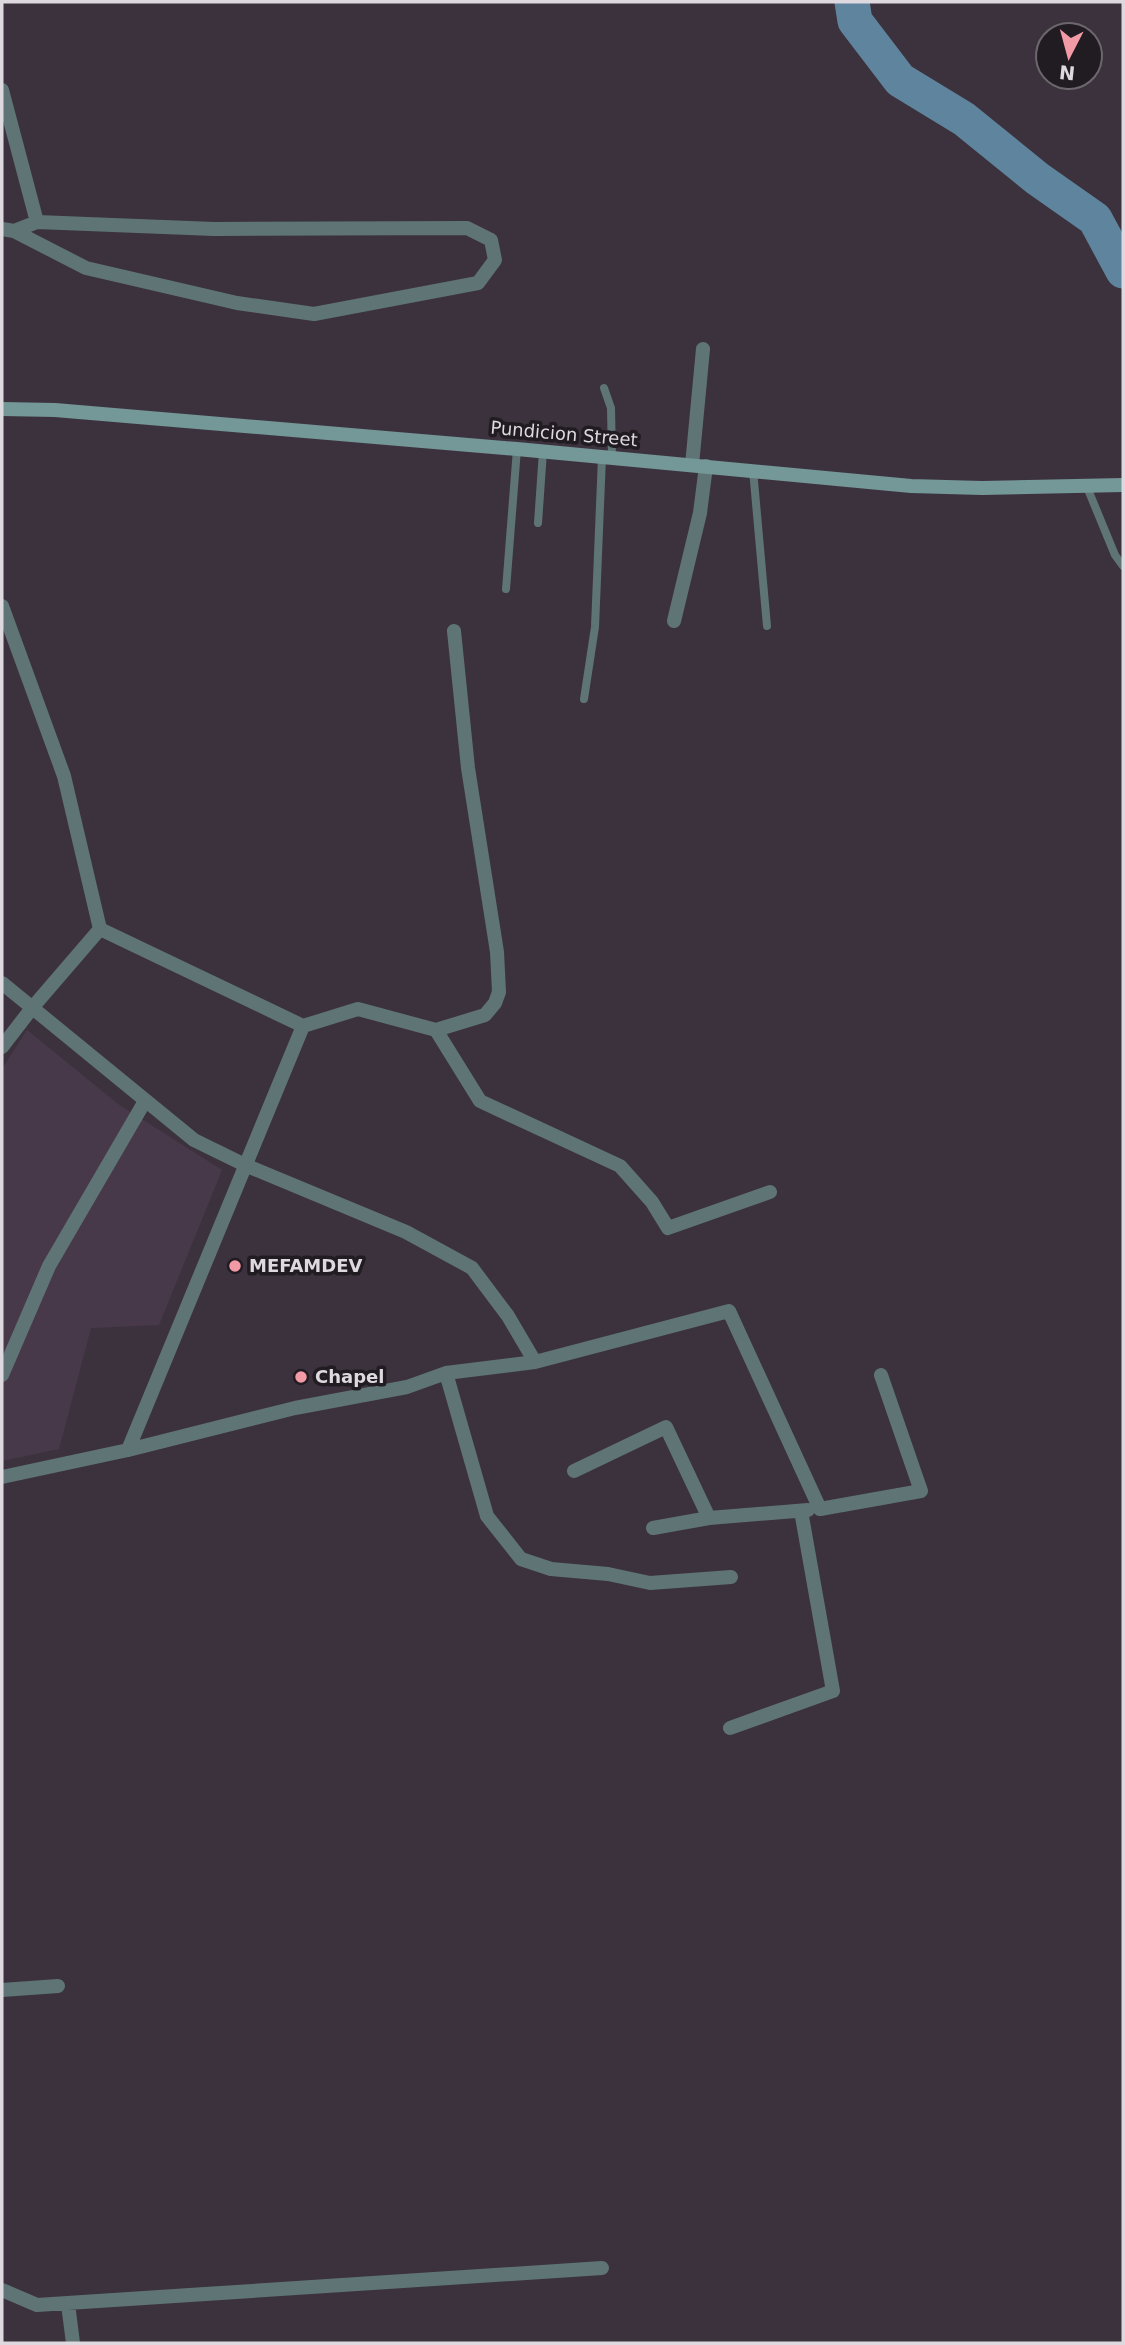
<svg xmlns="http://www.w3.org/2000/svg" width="1125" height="2345" font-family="'DejaVu Sans',sans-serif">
<rect width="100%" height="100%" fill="#3c323e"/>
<!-- built -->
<path fill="#48394a" d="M27,1030L118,1104L222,1170L159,1325L91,1328L59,1449L2,1461V1069Z"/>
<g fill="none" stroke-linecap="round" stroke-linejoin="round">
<!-- river -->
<path stroke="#5f859e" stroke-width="35" d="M852,2L855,21L900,80L964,119L1038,179L1095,219L1123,271"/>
<!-- service -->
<path stroke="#5f7575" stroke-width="8" d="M604,388L611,408L612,458
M753,470L767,626
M1087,487L1115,555L1123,566
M538,523L543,451
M506,589L517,449
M584,699L595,627L602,457"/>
<!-- minor -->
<path stroke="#5f7575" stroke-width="14" d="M2,90L37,222
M2,229L14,231L86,268L237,303L314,314L478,283L495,260L491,240L467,228L214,229L37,222L14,231
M692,465L703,349
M2,606L64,776L100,929L32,1008L2,1047
M674,621L700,513L706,466
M100,929L303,1026L128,1450
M2,983L194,1140L245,1165L406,1232L472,1268L508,1316L535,1362L446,1373L407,1387L295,1408L128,1450L2,1477
M303,1026L358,1009L436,1030L485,1015L495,1003L499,992L497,952L468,768L454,631
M436,1030L480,1101L620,1166L652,1202L668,1228L770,1192
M535,1362L729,1311L820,1509L921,1491L881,1375
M446,1373L487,1516L521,1559L551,1569L608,1574L650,1583L731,1577
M2,1375L49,1266L145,1101
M574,1471L666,1427L709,1518
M653,1528L709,1518L808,1510
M730,1728L833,1691L801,1511
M2,1990L58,1986
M2,2290L37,2305L602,2268
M68,2304L73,2343"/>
<!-- secondary -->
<path stroke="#749798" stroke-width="14" d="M2,409L55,410L517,449L911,486L982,488L1123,485"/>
</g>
<!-- markers -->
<g fill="#f39aa7" stroke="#201c21" stroke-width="2.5">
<circle cx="235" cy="1266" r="7"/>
<circle cx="301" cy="1377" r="7"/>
</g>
<g text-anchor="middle" stroke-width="7" stroke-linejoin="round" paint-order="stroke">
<!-- street labels -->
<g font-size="18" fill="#ded8df" stroke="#201c21">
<text transform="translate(564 434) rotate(5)" y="6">Pundicion Street</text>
</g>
<!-- poi labels -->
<g font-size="18" font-weight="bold" fill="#ded8df" stroke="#201c21" text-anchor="start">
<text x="249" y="1272">MEFAMDEV</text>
<text x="315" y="1383">Chapel</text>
</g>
</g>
<!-- border -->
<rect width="1125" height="2345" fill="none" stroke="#ded8df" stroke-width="7"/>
<!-- north arrow -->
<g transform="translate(1069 56) rotate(186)"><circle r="33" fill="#201c21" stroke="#6c676d" stroke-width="2"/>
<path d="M0-5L12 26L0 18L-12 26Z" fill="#f39aa7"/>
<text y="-10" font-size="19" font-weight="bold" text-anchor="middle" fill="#ded8df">N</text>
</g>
</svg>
